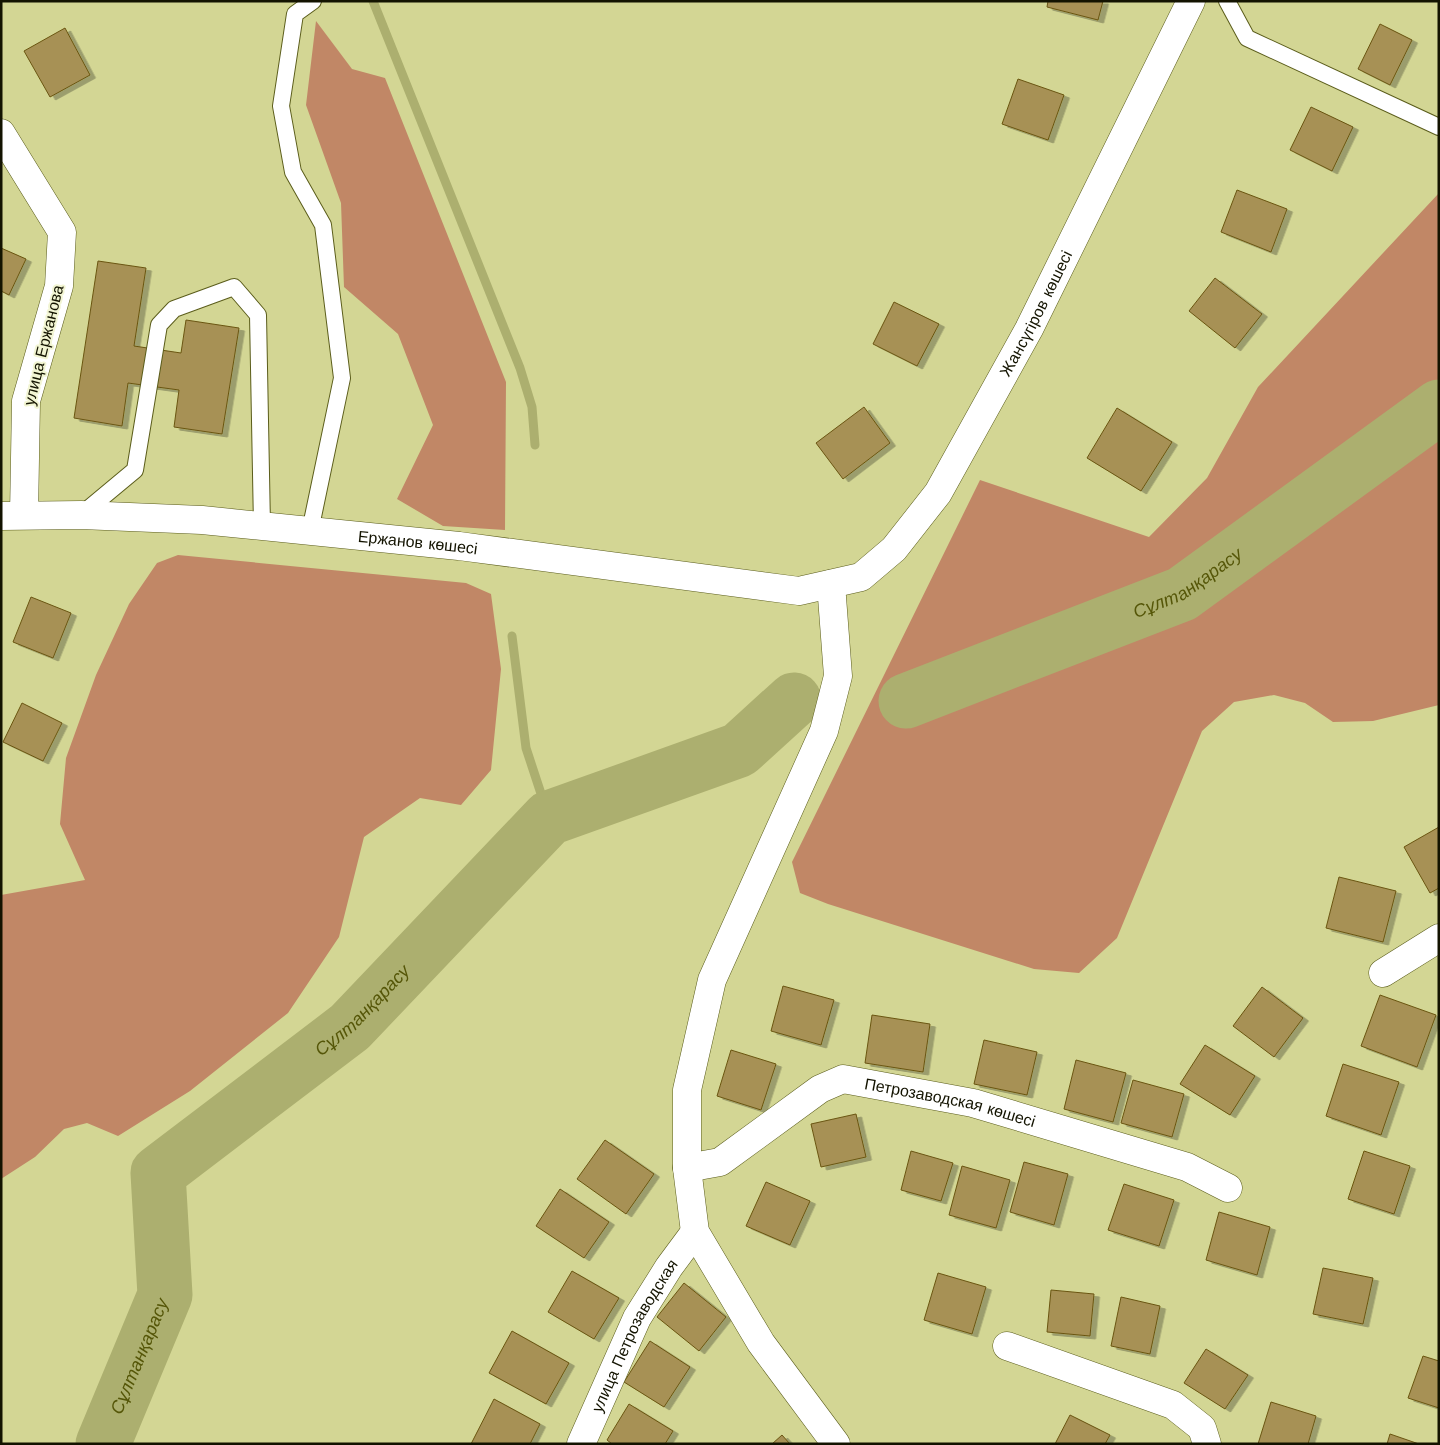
<svg xmlns="http://www.w3.org/2000/svg" width="1440" height="1445" font-family="'Work Sans',sans-serif">
<defs>
<filter id="shadow"><feDropShadow dx="5.5" dy="3" stdDeviation="0" flood-color="#0004"/></filter>
</defs>
<rect width="100%" height="100%" fill="#d3d694"/>
<!-- forest -->
<path fill="#c18766" d="M316,21L352,69L385,78L506,382L505,530L443,526L397,499L433,425L398,334L344,287L341,203L306,105Z
M1439,193V705L1373,721L1333,722L1305,703L1274,695L1234,702L1202,731L1117,938L1079,973L1034,969L828,904L800,893L792,862L980,480L1149,537L1207,478L1258,387Z
M178,555L466,583L491,594L501,669L491,770L461,805L420,798L364,837L339,937L288,1013L190,1091L118,1136L87,1123L64,1129L35,1157L1,1179V895L85,880L60,824L66,758L96,675L129,604L157,563Z"/>
<g fill="none" stroke-linecap="round" stroke-linejoin="round">
<!-- stream -->
<path stroke="#acaf6f" stroke-width="9" d="M373,1L520,368L532,407L535,445
M512,636L526,748L549,818"/>
<!-- river -->
<g stroke="#acaf6f" stroke-width="55">
<path id="s1" d="M906,701L1182,594L1439,407"/>
<path id="s2" d="M103,1444L165,1295L158,1173L350,1027L549,818L739,750L794,700"/>
</g>
</g>
<!-- building -->
<path fill="#a79154" stroke="#6a5511" filter="url(#shadow)" d="M1048,1H1103L1098,20L1047,7Z
M1380,24L1412,40L1390,85L1358,69Z
M65,28L90,75L50,97L24,51Z
M1018,79L1064,95L1048,140L1002,124Z
M1311,107L1353,127L1332,171L1290,150Z
M1237,190L1287,209L1271,252L1221,232Z
M1,248L26,259L9,295L1,291Z
M98,261L146,268L134,346L181,353L186,320L239,328L222,434L174,427L179,390L128,383L122,426L74,418Z
M1215,278L1262,314L1235,348L1189,311Z
M894,302L939,324L917,366L873,344Z
M864,407L890,443L843,479L816,443Z
M1117,408L1172,442L1141,491L1087,458Z
M31,597L71,613L53,658L13,642Z
M22,703L62,723L43,761L3,742Z
M1439,827V888L1430,893L1404,847Z
M1339,877L1396,891L1383,942L1326,928Z
M783,986L834,1000L821,1045L771,1031Z
M1262,987L1303,1018L1274,1057L1233,1026Z
M1380,995L1436,1015L1417,1067L1361,1046Z
M872,1015L930,1024L923,1072L865,1063Z
M984,1040L1037,1052L1027,1095L974,1084Z
M1205,1045L1255,1076L1230,1115L1180,1084Z
M731,1050L776,1064L761,1110L717,1096Z
M1076,1060L1126,1073L1113,1122L1064,1109Z
M1343,1064L1399,1082L1381,1135L1326,1116Z
M1133,1080L1184,1094L1172,1137L1121,1123Z
M856,1114L866,1157L821,1167L811,1124Z
M605,1140L654,1174L626,1214L577,1179Z
M911,1151L953,1163L941,1201L901,1190Z
M1364,1151L1410,1166L1394,1214L1348,1199Z
M1024,1162L1068,1174L1054,1225L1010,1212Z
M962,1166L1010,1180L996,1228L949,1215Z
M766,1182L810,1201L790,1245L746,1226Z
M1124,1184L1174,1200L1159,1246L1108,1230Z
M560,1189L609,1222L584,1258L536,1226Z
M1219,1212L1270,1227L1257,1275L1206,1260Z
M1323,1268L1373,1278L1363,1324L1313,1314Z
M572,1271L619,1298L594,1339L548,1312Z
M938,1273L986,1287L972,1334L924,1320Z
M684,1283L726,1317L699,1351L657,1317Z
M1051,1290L1094,1294L1090,1336L1047,1332Z
M1121,1297L1160,1306L1150,1354L1111,1346Z
M512,1331L569,1363L546,1404L489,1373Z
M650,1341L690,1367L664,1407L624,1382Z
M1206,1349L1248,1375L1225,1409L1184,1383Z
M1423,1356L1439,1361V1408L1408,1398Z
M494,1399L540,1424L530,1444H471Z
M1271,1402L1316,1416L1308,1444H1258Z
M629,1404L673,1431L665,1444H612L607,1440Z
M1070,1415L1110,1435L1105,1444H1055Z
M1390,1434L1419,1444H1387Z
M782,1435L790,1444H772Z"/>
<g fill="none" stroke-linecap="round" stroke-linejoin="round">
<defs>
<path id="lane" d="M1227,1L1247,38L1439,127
M81,515L135,470L159,325L174,309L234,287L258,315L262,526
M310,531L342,378L323,225L293,172L281,106L295,14L313,1"/>
<g id="street">
<path d="M1,133L62,232L59,286L26,401L24,515"/>
<path d="M831,584L838,676L824,731L712,980L687,1090V1168L695,1232L761,1343L836,1444"/>
<path d="M1383,973L1439,938"/>
<path id="s3" d="M687,1168L720,1162L820,1089L843,1079L973,1103L1187,1167L1228,1188"/>
<path d="M1007,1346L1173,1405L1202,1428L1207,1444"/>
<path id="s4" d="M581,1444L637,1318L669,1267L695,1232"/>
</g>
<g id="secondary">
<path id="s5" d="M1,516L81,515L202,520L459,546L799,591L861,577L894,549L938,493L1029,329L1191,1"/>
</g>
</defs>
<!-- lane casing -->
<use href="#lane" stroke="#5b5d1b" stroke-width="18"/>
<!-- street casing -->
<use href="#street" stroke="#5b5d1b" stroke-width="29"/>
<!-- secondary casing -->
<use href="#secondary" stroke="#5b5d1b" stroke-width="29"/>
<!-- lane -->
<use href="#lane" stroke="#fff" stroke-width="16"/>
<!-- street -->
<use href="#street" stroke="#fff" stroke-width="28"/>
<!-- secondary -->
<use href="#secondary" stroke="#fff" stroke-width="28"/>
</g>
<g text-anchor="middle" stroke-width="4" stroke-linejoin="round" paint-order="stroke">
<!-- street labels -->
<g font-size="16" fill="#131300" stroke="#f2f5d3">
<text dy="6" stroke="none"><textPath href="#s5" startOffset="1185">Жансүгіров көшесі</textPath></text>
<text transform="translate(43 345) rotate(-76)" y="6">улица Ержанова</text>
<text dy="6" stroke="none"><textPath href="#s5" startOffset="418">Ержанов көшесі</textPath></text>
<text dy="6" stroke="none"><textPath href="#s3" startOffset="292">Петрозаводская көшесі</textPath></text>
<text dy="6" stroke="none"><textPath href="#s4" startOffset="121">улица Петрозаводская</textPath></text>
</g>
<!-- water labels -->
<g font-size="18" font-style="italic" fill="#555608" stroke="#f2f5d3">
<text dy="6" stroke="none"><textPath href="#s1" startOffset="306">Сұлтанқарасу</textPath></text>
<text dy="6" stroke="none"><textPath href="#s2" startOffset="545">Сұлтанқарасу</textPath></text>
<text dy="6" stroke="none"><textPath href="#s2" startOffset="95">Сұлтанқарасу</textPath></text>
</g>
</g>
<!-- border -->
<rect width="1440" height="1445" fill="none" stroke="#131300" stroke-width="5"/>
</svg>
